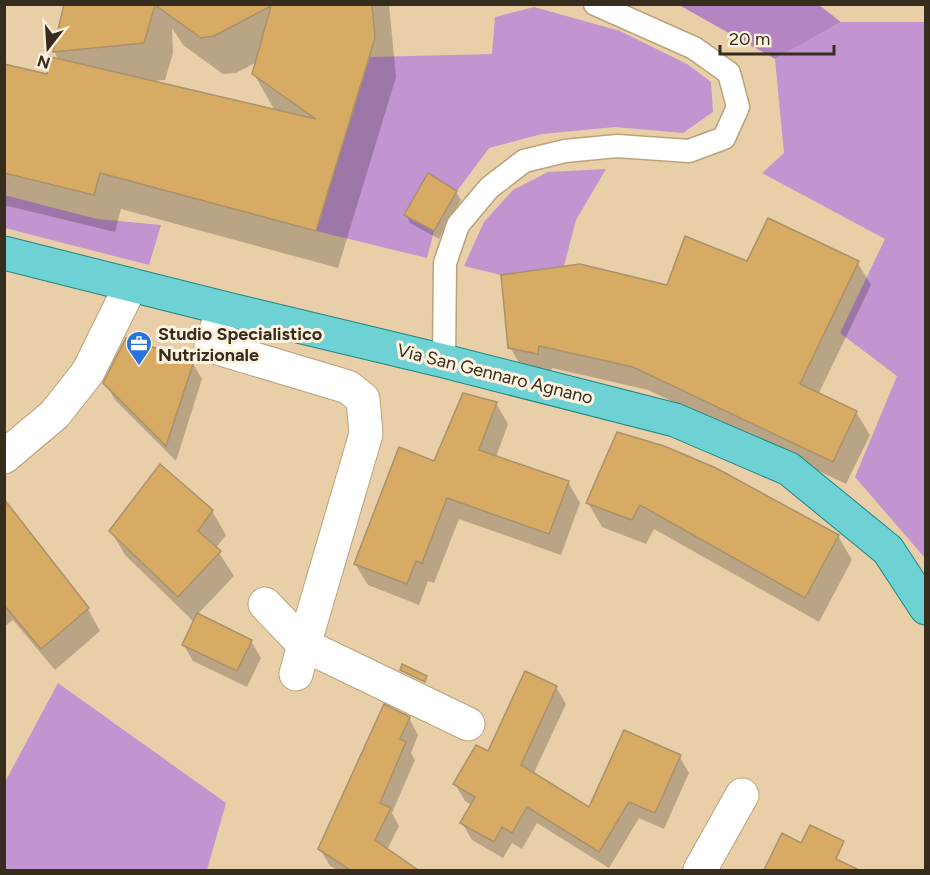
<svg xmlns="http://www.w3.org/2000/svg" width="930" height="875" font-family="Figtree,sans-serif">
<rect width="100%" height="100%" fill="#e8cfa8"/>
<!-- green -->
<path fill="#c294d0" d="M534,7L620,31L687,64L711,82L713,112L683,133L615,127L542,134L489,148L457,191L428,174L404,215L434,231L427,258L316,231L370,57L492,54L495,17Z
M841,22H925V558L855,477L897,376L840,333L885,239L762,173L784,153L775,59Z
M606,169L576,220L564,266L501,275L464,266L484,222L513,190L548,172Z
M4,195L97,219L161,225L149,265L5,228Z
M58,683L226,803L207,870H5V782Z"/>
<!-- forest -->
<path fill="#b484c3" d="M679,5H819L841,22L775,59Z"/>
<!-- shadow -->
<path fill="#0003" fill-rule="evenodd" d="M64,4H389L396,77L338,268L121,209L115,232L4,205V66L48,76L59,61L54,51ZM172,28L183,45L223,74L236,73L257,62L254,74L275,111L151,81L165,80L173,53Z
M456,192L461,200L439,239L410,223L406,215Z
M857,262L871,285L818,395L856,412L870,435L846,484L648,390L552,368L550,376L523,370L510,347L668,286L748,263Z
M192,362L202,379L176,461L115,400L105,382Z
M496,403L508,424L496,457L568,482L580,503L561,555L459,519L434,583L428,581L419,605L368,585L355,564L435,463Z
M618,434L838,536L852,560L819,622L654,529L646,544L602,527L588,503Z
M212,511L226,535L216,548L234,576L197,615L251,641L261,658L247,687L193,661L183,644L194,622L125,555L111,531Z
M20,521L88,609L100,631L55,670L13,620L4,627V534Z
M556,687L566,704L533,775L590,809L679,756L689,773L664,829L639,818L609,868L537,823L522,849L512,843L503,858L472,840L462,823L472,805L465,801L455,784Z
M409,718L418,735L411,753L415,760L392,813L399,826L387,850L409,866L412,870H337L330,866L320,849Z
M783,835L824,867L821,870H765Z"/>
<!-- building -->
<path fill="#d7ab63" stroke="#a9916c" stroke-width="1.5" d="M64,4H372L375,38L316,231L100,173L94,195L4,173V64L47,74L51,57L316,119L252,74L271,6L214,36L201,38L155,5L144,43L53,52Z
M428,173L457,191L434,231L404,215Z
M768,218L859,261L800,384L857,411L833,462L633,367L539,346L538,354L508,348L501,275L580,264L667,285L685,236L747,261Z
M126,338L194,361L166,446L103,383Z
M463,393L497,402L479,450L569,481L549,534L447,498L422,563L416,561L407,584L354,564L399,447L434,461Z
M617,432L664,446L716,468L839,535L805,598L640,505L632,520L586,503Z
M160,464L213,510L198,531L221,551L178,597L109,531Z
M4,499L89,608L41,649L4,605Z
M197,613L252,640L237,671L182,645Z
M402,664L427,676L425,682L400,670Z
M525,671L557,686L521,765L589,807L624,730L681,755L655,813L629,802L599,852L527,807L512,833L502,827L494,842L460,823L475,797L453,784L476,745L488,751Z
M384,704L410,717L400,739L406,742L380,803L391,808L375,840L418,870H350L318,849Z
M810,825L844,841L836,859L859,870H764L782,833L801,843Z"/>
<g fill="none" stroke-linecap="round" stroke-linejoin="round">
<defs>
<path id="lane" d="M444,361L445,263L458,225L489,188L524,161L565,151L617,146L689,151L724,138L738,107L729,73L694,48L595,4"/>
<path id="street" d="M223,308L211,346L348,387L363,399L366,434L304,645L468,724
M4,457L55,414L88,372L131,285
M265,604L304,645L296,674
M700,870L742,795"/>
<path id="primary" d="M4,253L223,308L444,361L675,420L789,469L888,550L926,608"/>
</defs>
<!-- lane casing -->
<use href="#lane" stroke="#baa27c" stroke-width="25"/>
<!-- street casing -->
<use href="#street" stroke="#baa27c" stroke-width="35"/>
<!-- primary casing -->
<use href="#primary" stroke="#1c8582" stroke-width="35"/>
<!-- lane -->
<use href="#lane" stroke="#fff" stroke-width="22"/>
<!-- street -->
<use href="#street" stroke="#fff" stroke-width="33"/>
<!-- primary -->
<use href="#primary" stroke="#6ed2d4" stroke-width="33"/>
</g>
<!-- icons -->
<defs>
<symbol id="office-pin" viewBox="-11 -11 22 30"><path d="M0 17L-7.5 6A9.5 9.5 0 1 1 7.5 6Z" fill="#2773de" stroke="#fff2de"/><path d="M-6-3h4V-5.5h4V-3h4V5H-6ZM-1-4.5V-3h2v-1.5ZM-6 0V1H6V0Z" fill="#fff"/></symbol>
</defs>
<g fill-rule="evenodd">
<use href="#office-pin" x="124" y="329" width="30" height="40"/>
</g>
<g text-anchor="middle" stroke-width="6" stroke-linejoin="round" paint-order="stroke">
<!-- poi labels -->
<g font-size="18" font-weight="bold" fill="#372d1e" stroke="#fff2de" text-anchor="start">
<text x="158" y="340">Studio Specialistico<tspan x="158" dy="21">Nutrizionale</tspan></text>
</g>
<!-- street labels -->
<g font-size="18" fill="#372d1e" stroke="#fff2de">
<text transform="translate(495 374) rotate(14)" y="6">Via San Gennaro Agnano</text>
</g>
</g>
<!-- border -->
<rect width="930" height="875" fill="none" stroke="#372d1e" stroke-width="12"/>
<!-- north arrow -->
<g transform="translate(48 48) rotate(197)" stroke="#fff2de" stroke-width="4.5" paint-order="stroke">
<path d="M0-4.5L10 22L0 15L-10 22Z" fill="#372d1e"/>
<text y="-9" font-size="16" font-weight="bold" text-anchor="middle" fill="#372d1e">N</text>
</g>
<!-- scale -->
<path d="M720 45v9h114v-9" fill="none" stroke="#372d1e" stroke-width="3"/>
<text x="729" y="45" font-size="18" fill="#372d1e" stroke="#fff2de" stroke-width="4.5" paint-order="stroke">20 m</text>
</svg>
